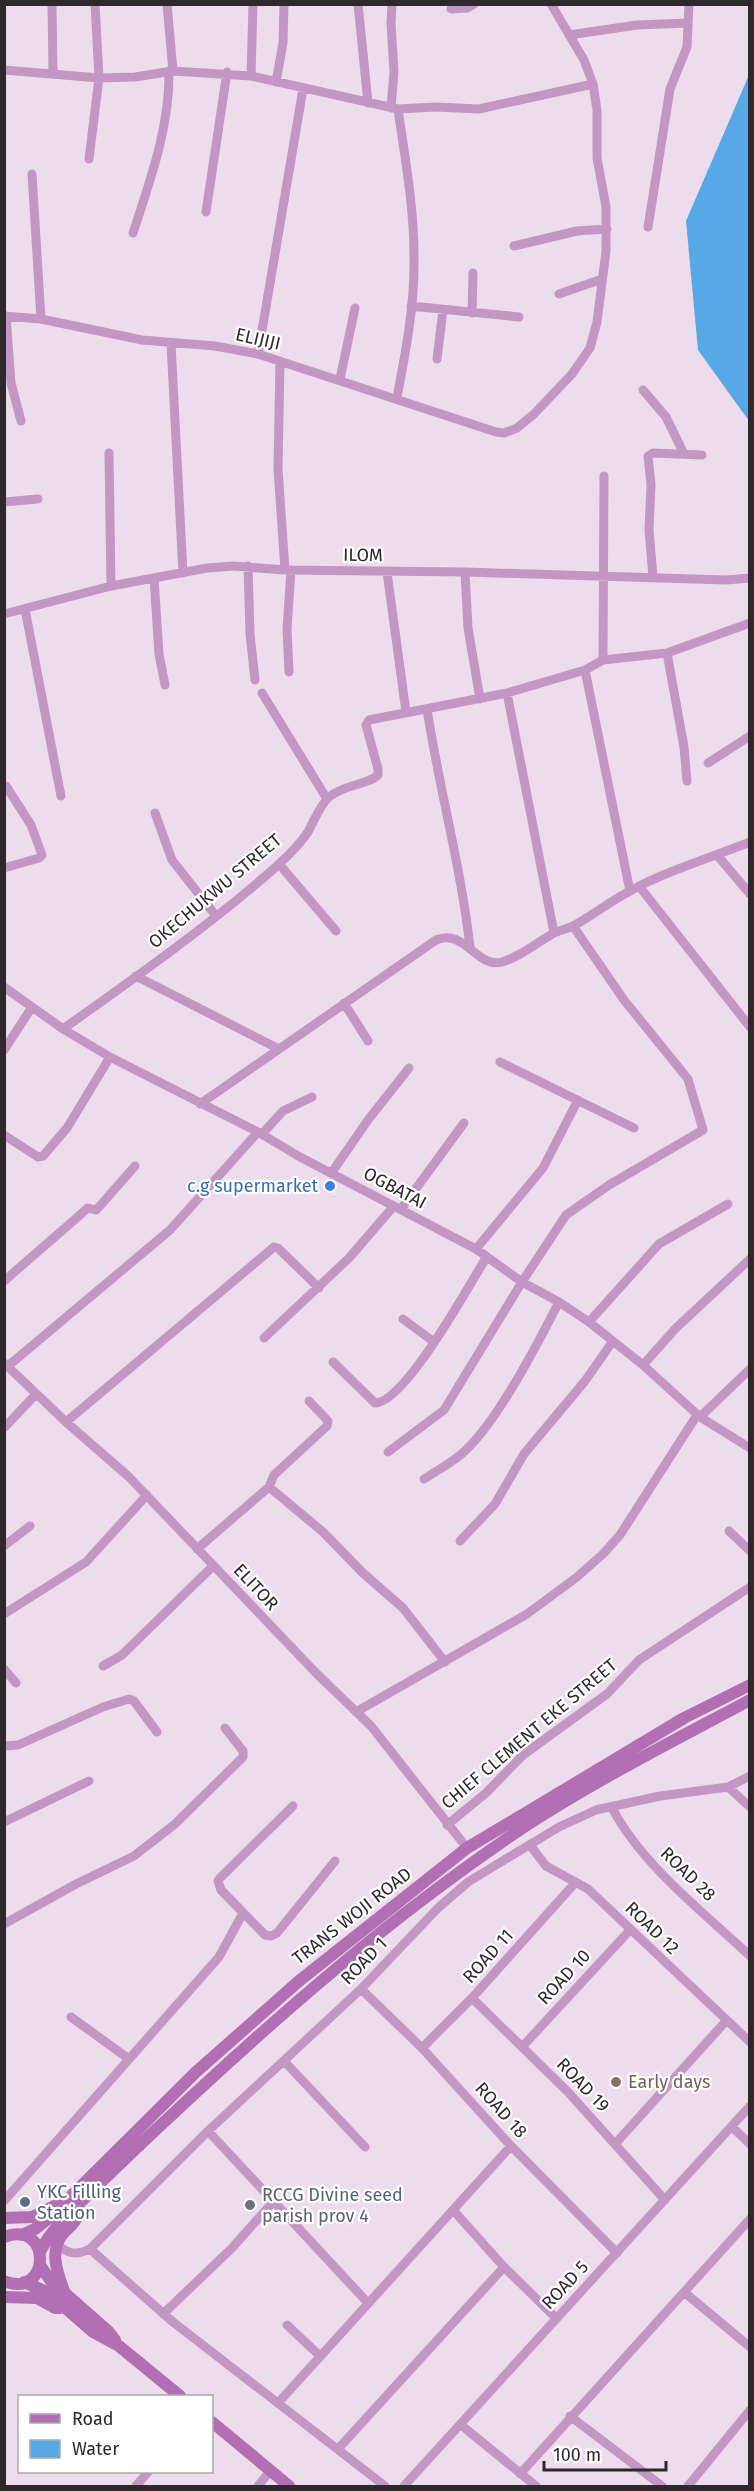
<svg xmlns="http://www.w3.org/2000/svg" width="754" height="2491" font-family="'Fira Sans',sans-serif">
<rect width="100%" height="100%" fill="#edddec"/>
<!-- water -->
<path fill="#57a8e7" d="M749,75V421L698,350L686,221Z"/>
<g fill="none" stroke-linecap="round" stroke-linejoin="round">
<!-- minor -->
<path stroke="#c496c4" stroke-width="9" d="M52,4L53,73
M167,4L173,71
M358,4L368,103
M451,9L467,8L474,4
M569,35L637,25L688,23
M4,70L99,78L135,77L173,71L251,76L398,109L436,107L479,109L593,84
M251,76L253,4
M276,82L283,43L284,4
M391,108L394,72L391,23L392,4
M89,159L99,78L95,4
M32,174L41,319
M206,212L227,72
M648,227L670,89L687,47L689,4
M133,233C150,181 170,126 169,71
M514,246L577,231L607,229
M559,294L602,279
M411,306L519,317
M472,313L473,273
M4,316L41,319L142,340L215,346L258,354L496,432L504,433L517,428L534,414L572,374L590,348L597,322L606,251V207L597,158V110L593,84L584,60L551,4
M6,316L11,383L21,421
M171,344L183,573
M258,354L303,89
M437,359L443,310
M280,361L278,469L285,570
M340,379L355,308
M643,390L666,417L684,454
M397,397C406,351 415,303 414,256C414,207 405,158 398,109
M109,453L111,586
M4,502L38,499
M248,566L250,634L255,680
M387,572L406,712
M465,572L468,628L480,699
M653,577L649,530L651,485L648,456L653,453L702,455
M154,578L159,654L165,685
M25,609L61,796
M4,614L111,586L207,568L233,566L285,570L465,572L726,580L750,578
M667,653L684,747L687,781
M603,660L604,476
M585,670L630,891
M289,672L287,629L291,570
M262,693L327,799
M507,693L554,933
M427,709C439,788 461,867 470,947
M708,763L750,736
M155,813L172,860L216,916
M717,855L750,894
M279,864L336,931
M4,868L39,858L42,855L31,825L6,786
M639,886L750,1027
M136,976L279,1049
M4,987L63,1029L110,1057L258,1132L300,1157L476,1249L522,1282L559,1302L589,1322L643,1365L700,1417L750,1448
M344,1003L368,1041
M63,1029C136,977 210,925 277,866C288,856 300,844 308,832C314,821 320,805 329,797C343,785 370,784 378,775V769L366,725L369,720L507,693L585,670L603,660L667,653L750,623
M4,1050L32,1007
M500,1062L634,1128
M200,1104L436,940C465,928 477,969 502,962C522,956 536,943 554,933C560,930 568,929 575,925C594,914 611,901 630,891C668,870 710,858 750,842
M262,1134L283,1111L312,1097
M4,1135L38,1157L43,1156L67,1128L110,1057
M332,1172L368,1120L409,1068
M401,1209L464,1123
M476,1249L543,1168L578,1100
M4,1281L88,1208L96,1210L99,1207L135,1166
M403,1319L434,1342
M589,1322L659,1244L728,1204
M264,1338L349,1258L393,1207
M333,1362L375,1403C405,1403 469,1285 486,1258
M4,1363L66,1422L129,1477L317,1674L371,1726L467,1848
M643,1365L675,1329L750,1259
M8,1366L170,1230L258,1132
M700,1417L750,1369
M66,1422L274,1247L278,1248L319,1288
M4,1428L36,1394
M388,1452L444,1410L522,1282L566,1215L609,1185L703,1130L688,1079L624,1000L573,926
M424,1479C436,1471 448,1465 459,1456C494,1429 538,1343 559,1302
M269,1487L323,1532L363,1573L403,1608L445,1662
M729,1531L750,1551
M460,1541L495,1504L524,1454L585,1381L613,1341
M4,1546L30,1526
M197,1549L269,1487L274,1475L327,1426L328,1421L309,1401
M4,1614L86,1562L147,1495
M103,1666L122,1655L213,1566
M4,1669L16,1683
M356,1712L527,1614L577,1577L603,1554L620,1535L697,1415
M4,1746L18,1745L103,1707L129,1699L134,1701L157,1732
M728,1787L750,1807
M293,1806L220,1878L218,1881L221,1890L265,1935L271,1936L277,1933L335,1861
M612,1808C643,1866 702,1911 750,1956
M4,1822L89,1781
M447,1825L486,1793L523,1755L607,1694L639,1660L750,1587
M530,1845L546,1866L588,1889L750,2042
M4,1924L76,1884L134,1856L175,1824L243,1757V1751L225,1728
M361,1989L422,2048L511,2146L617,2253
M472,1998L568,2092L665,2200
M71,2017L129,2059
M522,2047L630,1930
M422,2048L472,1998L575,1883
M284,2061L365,2147
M732,2127L750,2144
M208,2131L368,2303
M615,2144L726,2021
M4,2201L219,1957L243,1913
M453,2210L504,2267L556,2318
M57,2244C68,2255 77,2255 90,2249L208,2131L361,1989L438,1908L468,1882L559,1827L596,1810L660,1796L728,1787L750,1776
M90,2249L173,2322L385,2486
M684,2292L750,2347
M163,2314L232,2248L273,2202
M287,2325L320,2356
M278,2403L511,2146
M570,2416L662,2486
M461,2425L536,2486
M338,2449L504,2267
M520,2474L750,2219
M136,2486L148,2472
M258,2486L270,2471
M404,2486L750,2106
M688,2486L750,2410"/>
<!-- secondary -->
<path stroke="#b26fb3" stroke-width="12" d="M4,2218L32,2217L56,2205
M22,2235L35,2229L50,2217L196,2072L299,1981L467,1848L684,1718L750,1685
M4,2237C53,2219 51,2300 4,2281
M40,2252C52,2227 76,2207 96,2187C118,2166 139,2145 162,2124C277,2016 395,1913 527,1825C598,1779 675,1740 750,1700
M40,2265L50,2280L108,2331L115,2340
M24,2282L47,2292L93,2332L119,2346L180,2396
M64,2291C58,2274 50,2255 60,2238C64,2230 72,2227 76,2219L75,2208
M4,2297L37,2298L55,2308H60
M212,2422L289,2486"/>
</g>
<!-- markers -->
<circle fill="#3f7fe0" stroke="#fff" stroke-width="2" cx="330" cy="1186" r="6"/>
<circle fill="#8d6e63" stroke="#fff" stroke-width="2" cx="616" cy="2082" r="6"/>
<circle fill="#5c6f8a" stroke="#fff" stroke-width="2" cx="25" cy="2202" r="6"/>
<circle fill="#6b7280" stroke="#fff" stroke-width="2" cx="250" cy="2205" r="6"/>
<g text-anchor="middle" stroke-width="4.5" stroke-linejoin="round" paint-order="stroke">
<!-- street labels -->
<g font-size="18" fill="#2e282d" stroke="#fff">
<text transform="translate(258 339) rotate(13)" y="6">ELIJIJI</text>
<text transform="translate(363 555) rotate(1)" y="6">ILOM</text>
<text transform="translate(215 891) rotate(-40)" y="6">OKECHUKWU STREET</text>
<text transform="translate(395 1188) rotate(28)" y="6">OGBATAI</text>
<text transform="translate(256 1587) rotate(47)" y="6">ELITOR</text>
<text transform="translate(529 1734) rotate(-40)" y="6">CHIEF CLEMENT EKE STREET</text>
<text transform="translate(688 1874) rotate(44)" y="6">ROAD 28</text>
<text transform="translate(352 1916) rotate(-38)" y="6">TRANS WOJI ROAD</text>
<text transform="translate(652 1928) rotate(44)" y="6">ROAD 12</text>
<text transform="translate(488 1956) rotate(-48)" y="6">ROAD 11</text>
<text transform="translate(364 1961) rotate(-46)" y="6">ROAD 1</text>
<text transform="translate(564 1977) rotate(-47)" y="6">ROAD 10</text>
<text transform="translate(583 2085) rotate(46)" y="6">ROAD 19</text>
<text transform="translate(501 2110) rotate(48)" y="6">ROAD 18</text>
<text transform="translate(565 2285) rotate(-47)" y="6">ROAD 5</text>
</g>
<!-- shop labels -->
<g font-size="18" fill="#366cbe" stroke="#fff" text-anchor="end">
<text x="318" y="1192">c.g supermarket</text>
</g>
<!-- education labels -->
<g font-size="18" fill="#785e54" stroke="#fff" text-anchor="start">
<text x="628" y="2088">Early days</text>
</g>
<!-- service labels -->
<g font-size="18" fill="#4e5e75" stroke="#fff" text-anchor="start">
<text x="37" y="2198">YKC Filling<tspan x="37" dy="21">Station</tspan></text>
</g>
<!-- worship labels -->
<g font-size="18" fill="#5b616d" stroke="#fff" text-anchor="start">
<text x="262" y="2201">RCCG Divine seed<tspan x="262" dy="21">parish prov 4</tspan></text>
</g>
</g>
<!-- border -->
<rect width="754" height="2491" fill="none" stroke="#2e282d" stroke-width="12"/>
<!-- legend -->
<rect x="18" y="2395" width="195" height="78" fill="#ffffff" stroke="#aba9ab" stroke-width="1.5"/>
<rect x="30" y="2414" width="30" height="9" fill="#b26fb3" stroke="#aba9ab" stroke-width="1.5"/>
<text x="72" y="2425" font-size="18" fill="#2e282d">Road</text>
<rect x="30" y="2440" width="30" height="18" fill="#57a8e7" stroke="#aba9ab" stroke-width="1.5"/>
<text x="72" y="2455" font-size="18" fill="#2e282d">Water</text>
<!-- scale -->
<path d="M544 2461v9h122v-9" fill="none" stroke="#2e282d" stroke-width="3"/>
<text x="553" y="2461" font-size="18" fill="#2e282d" stroke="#ffffff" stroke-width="4.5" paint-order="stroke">100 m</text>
</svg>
